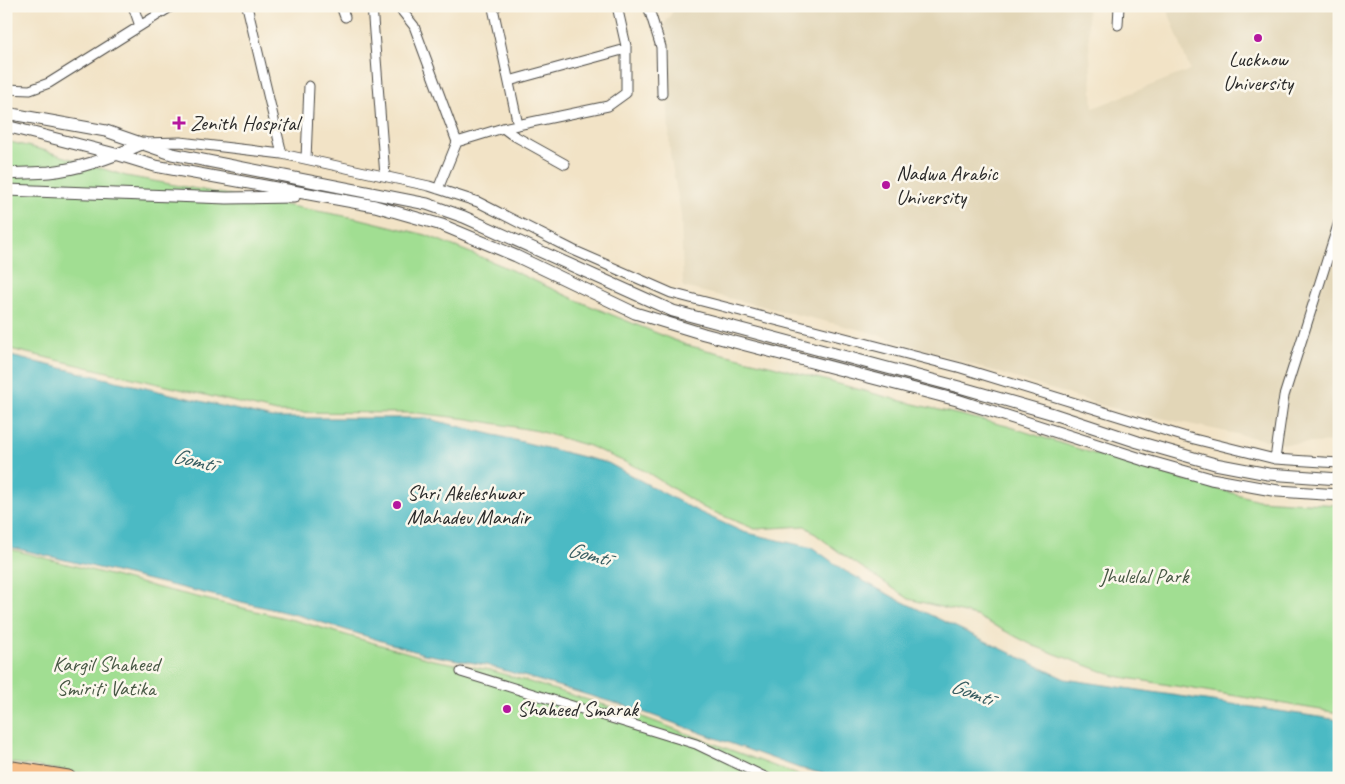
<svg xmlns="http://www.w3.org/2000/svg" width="1345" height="784" font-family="Caveat,sans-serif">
<rect width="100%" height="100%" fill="#fbf7ec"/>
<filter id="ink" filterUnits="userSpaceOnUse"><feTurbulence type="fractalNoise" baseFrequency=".02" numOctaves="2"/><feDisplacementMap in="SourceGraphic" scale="10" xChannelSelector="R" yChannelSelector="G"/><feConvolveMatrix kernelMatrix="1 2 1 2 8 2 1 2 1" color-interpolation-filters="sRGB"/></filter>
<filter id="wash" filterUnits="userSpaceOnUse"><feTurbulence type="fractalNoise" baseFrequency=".0096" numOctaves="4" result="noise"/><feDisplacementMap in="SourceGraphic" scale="20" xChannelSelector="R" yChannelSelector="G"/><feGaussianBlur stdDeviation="1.12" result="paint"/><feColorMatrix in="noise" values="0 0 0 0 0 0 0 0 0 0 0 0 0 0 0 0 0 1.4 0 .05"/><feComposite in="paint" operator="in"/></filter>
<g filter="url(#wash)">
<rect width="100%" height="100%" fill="#f2e3c6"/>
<!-- built -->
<path fill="#e2d6b7" d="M676,6H1087L1093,108L1190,70L1166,6H1339V442L1284,444L1108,407L869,332L683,287L681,214L670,155L664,25Z"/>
<!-- green -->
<path fill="#a1de92" stroke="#66845e" d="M6,141L43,150L126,176L361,219L426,235L498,264L583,303L686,345L773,366L901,401L1007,426L1123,463L1258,500L1339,505V713L1115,676L1034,646L976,616L909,599L839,552L805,526L755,529L704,508L645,471L589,446L538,431L469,419L417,413L277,412L6,348Z
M6,548L163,589L297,621L433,660L490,670L637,715L798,775L814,778H113L6,762Z"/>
<!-- water -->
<path fill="#4cbac4" stroke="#3c7278" d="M6,355L272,418H425L608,463L697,511L743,532L813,548L845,571L899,600L1065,679L1339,720V778H841L799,768L632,708L486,665L424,654L301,616L6,546Z"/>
</g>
<g filter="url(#ink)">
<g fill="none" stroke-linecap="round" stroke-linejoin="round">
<defs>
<path id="minor" d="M133,6L140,26
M247,6L282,154
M341,6L345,17
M372,6L385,176
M398,6L414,26L457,142
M497,6L493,8L518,125
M648,6L661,47L662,94
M1118,25L1119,6
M509,81L626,49
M6,89L30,90L49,83L172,6
M503,128L511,134L565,164
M144,143L180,142L282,154L429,186L478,202L573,250L671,293L961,368L1186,437L1275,459L1339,463
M306,159L309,86
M438,189L457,142L503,128L608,106L626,93V46L617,6
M1275,459L1284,396L1339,222
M461,672L696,744L767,778"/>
<path id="tertiary" d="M6,113L106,131L172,154L427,204L464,217L673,311L959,387L1050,413L1138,442L1215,464L1268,474L1339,479
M6,126L119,155L155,166L375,206L442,225L516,256L635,313L704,334L957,400L1147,461L1211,479L1278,491L1339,495
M6,174C20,173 35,173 49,172C81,169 115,156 144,143
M6,190L227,198L294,197"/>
<path id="primary" d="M6,768L68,778"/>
</defs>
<!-- minor casing -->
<use href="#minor" stroke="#494742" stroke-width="11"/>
<!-- tertiary casing -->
<use href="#tertiary" stroke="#494742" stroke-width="13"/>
<!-- primary casing -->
<use href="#primary" stroke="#494742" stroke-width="17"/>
<!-- minor -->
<use href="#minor" stroke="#fff" stroke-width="9"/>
<!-- tertiary -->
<use href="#tertiary" stroke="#fff" stroke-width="11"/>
<!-- primary -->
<use href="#primary" stroke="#f7be88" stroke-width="15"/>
</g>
</g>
<!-- markers -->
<g fill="#b5179e" stroke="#fbf7ec" stroke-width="2">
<circle cx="1258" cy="38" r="5"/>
<path d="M176.5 115.5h5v5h5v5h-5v5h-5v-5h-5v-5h5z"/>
<circle cx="886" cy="185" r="5"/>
<circle cx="397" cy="505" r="5"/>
<circle cx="507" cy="709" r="5"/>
</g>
<g text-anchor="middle" stroke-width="5" stroke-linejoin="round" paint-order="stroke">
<!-- poi labels -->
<g font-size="21" fill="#2b2b2b" stroke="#fbf7ec" text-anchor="start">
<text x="1258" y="66" text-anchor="middle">Lucknow<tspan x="1258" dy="24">University</tspan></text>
<text x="190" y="130">Zenith Hospital</text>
<text x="896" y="180">Nadwa Arabic<tspan x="896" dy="24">University</tspan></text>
<text x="407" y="500">Shri Akeleshwar<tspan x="407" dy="24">Mahadev Mandir</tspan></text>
<text x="517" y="716">Shaheed Smarak</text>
</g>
<!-- park labels -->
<g font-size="21" fill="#485845" stroke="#fbf7ec">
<text x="1144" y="583">Jhulelal Park</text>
<text x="106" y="671">Kargil Shaheed<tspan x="106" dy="24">Smiriti Vatika</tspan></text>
</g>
<!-- water labels -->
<g font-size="22" font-style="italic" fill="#375d61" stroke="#fbf7ec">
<text transform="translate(194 459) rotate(13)" y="8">Gomtī</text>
<text transform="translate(589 553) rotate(14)" y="8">Gomtī</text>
<text transform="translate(972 691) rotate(20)" y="8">Gomtī</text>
</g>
</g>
<!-- margin -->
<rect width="1345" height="784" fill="none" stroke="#fbf7ec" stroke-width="25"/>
</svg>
